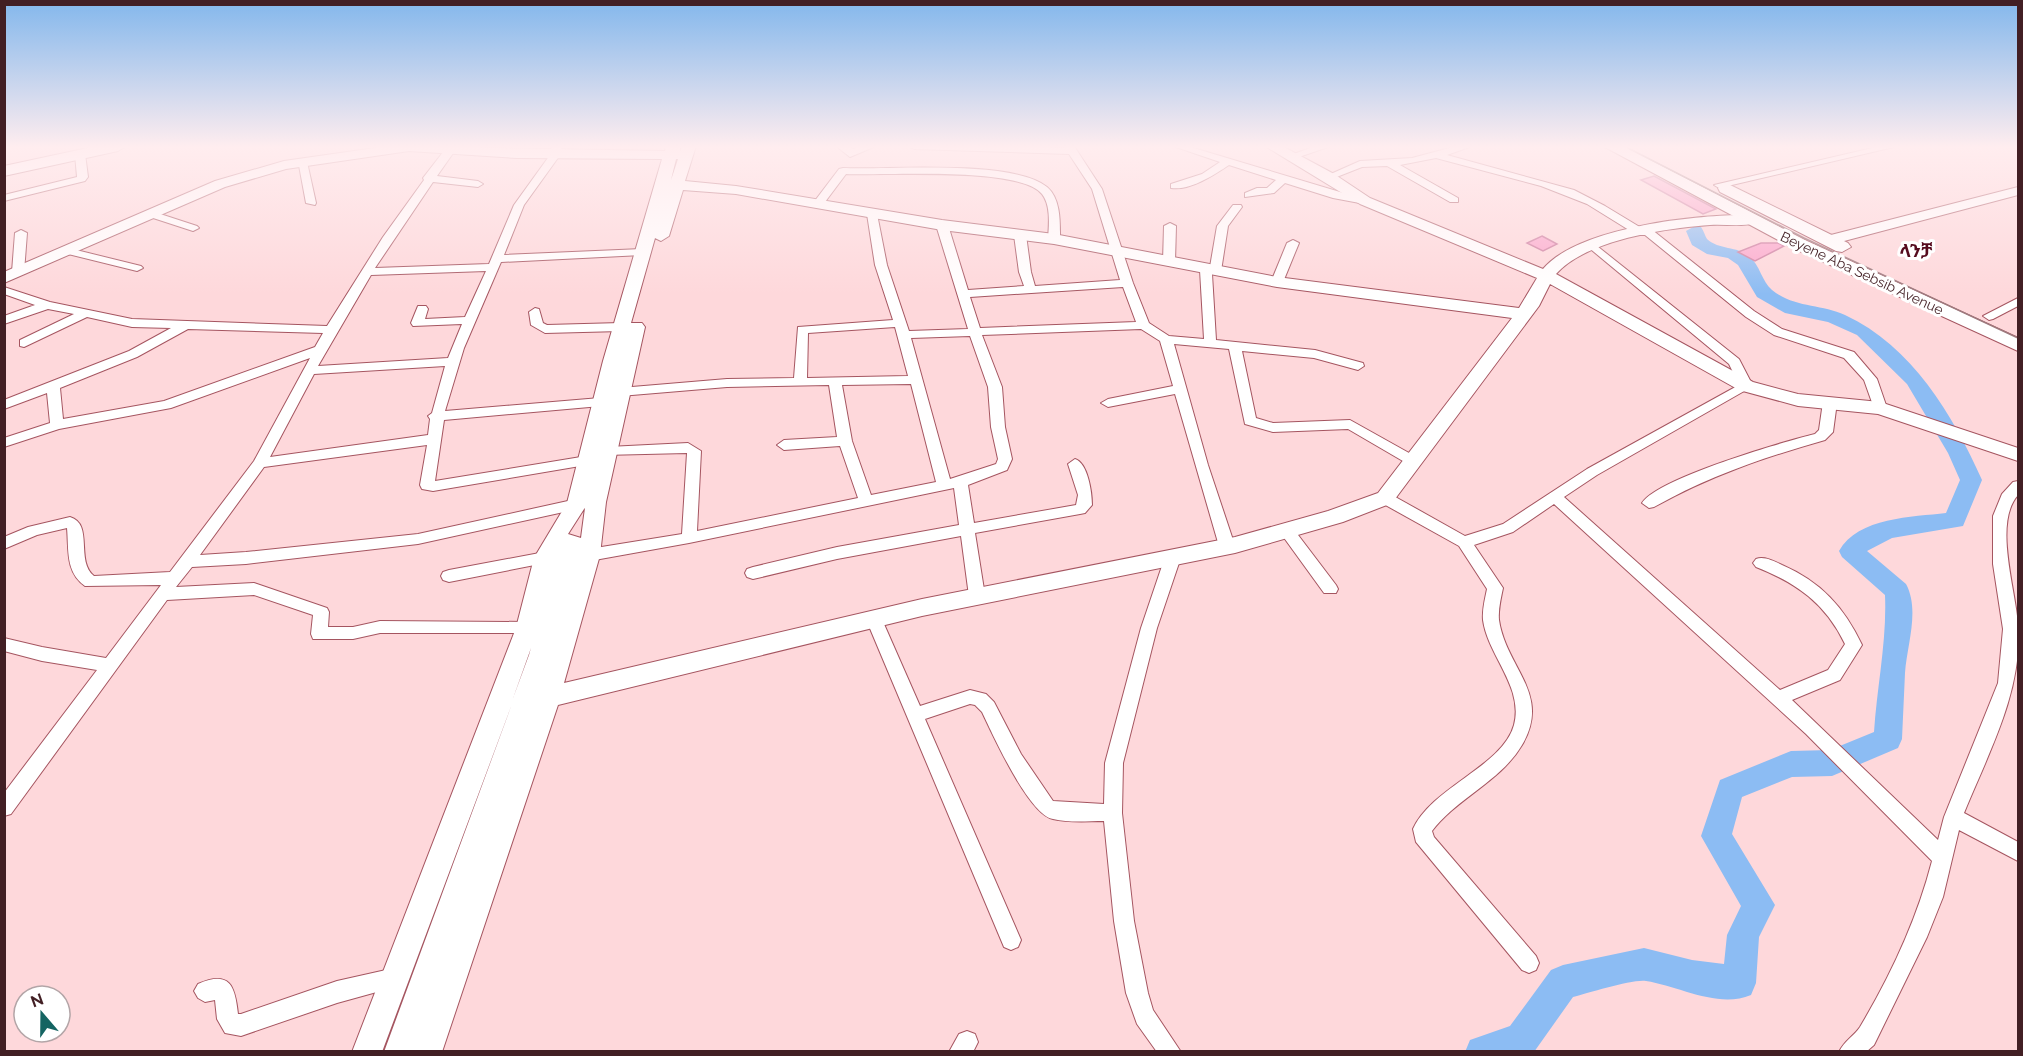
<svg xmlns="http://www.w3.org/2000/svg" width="2023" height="1056" font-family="Raleway,'Noto Sans Ethiopic',sans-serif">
<rect width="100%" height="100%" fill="#fed8db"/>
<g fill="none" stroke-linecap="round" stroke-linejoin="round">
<!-- river -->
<path fill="#8cbcf3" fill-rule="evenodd" d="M1695,226L1701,227C1704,231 1705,236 1707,239C1719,250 1737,246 1749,256C1760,265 1762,282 1772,290C1794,308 1821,304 1845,315C1912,346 1953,415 1982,480L1963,526L1892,538L1867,551L1906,584C1920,610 1907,645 1905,673C1904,695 1903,717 1902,739L1898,748L1832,776L1792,777L1742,797L1732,834L1775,905L1759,937L1756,983L1751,995C1718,1009 1679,986 1646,981C1632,979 1589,993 1573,997L1534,1052H1465L1470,1040L1510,1026L1551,970L1563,965L1644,948L1692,960L1724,964L1727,935L1741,906L1701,836L1720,780L1791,751L1830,750L1874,732C1877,686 1887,640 1885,595L1842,557L1839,551C1858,517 1913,517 1946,513L1960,480L1948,453L1907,384L1857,335L1828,322L1785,313L1757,297L1738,265L1728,258L1707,254L1692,245L1686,231Z"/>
</g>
<!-- building -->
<path fill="#fba8cc" stroke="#cf80a2" stroke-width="1.5" d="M1654,176L1716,209L1703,214L1641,180Z
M1542,236L1557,244L1543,251L1527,243Z
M1761,243H1778L1784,246L1755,261L1738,252Z"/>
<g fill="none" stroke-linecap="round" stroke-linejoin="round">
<defs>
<path id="street" d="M552,146H562L560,155L524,205L504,255L642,249L648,252L642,255L501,262L464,348L445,411L612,397L619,401L612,405L444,420L435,481L587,456L592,458L594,461L592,464L433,491L422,489L420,485L427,445L264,467L200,555L246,552L418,534L577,499L582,500L584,504L582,508L418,544L246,564L192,567L176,587L254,583L327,608L329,612L328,627H353L380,621L527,622L533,623L535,628L533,633H380L353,639H313L311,634L313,615L254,595L167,600L11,814L4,816V793L97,670L42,661L4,651V638L42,647L106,658L161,585L85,586C65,572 69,549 67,528L37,535L4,549V537L28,527L70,517C94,524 75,561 94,576L170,572L254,461L310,358L171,408L59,429L4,447V438L50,423L47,393L4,409V400L129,351L171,328L132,327L87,317L24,347L20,346V340L74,314L48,309L4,324V316L35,305L4,294V287L50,302L132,319L327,326L383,237L424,180L423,178L447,147L456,149L437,176L478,181L483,184L478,187L433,182L375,268L489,264L514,205L550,155ZM486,271L465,317L425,319L428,309L426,306H418L411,323L413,326L462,324L448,358L318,366L371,275ZM188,329L323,333L315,347L164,401L63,419L60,388L137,357ZM445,366L432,413L428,416L430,419L428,435L270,457L314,374Z
M836,146H849L853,149L863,146H876L850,157Z
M909,146L1065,148L1064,146H1074L1102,189L1133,283L1149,323L1169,336L1204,339L1200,270L1202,268L1210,267L1217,226L1233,205H1241L1242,207L1228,226L1221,271L1212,274L1216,340L1315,350L1363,363L1364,366L1358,370L1314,358L1242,351L1256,418L1273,423L1350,420L1418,458L1420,461L1418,464H1408L1348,429L1273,432L1245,424L1229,349L1174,344L1208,465L1235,546L1227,552L1219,546L1175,394L1108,407L1101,403L1108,399L1173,386L1160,341L1141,329L982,335L1002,387L1005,427L1012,459L1007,470L968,485L974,523L1076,505L1078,495L1068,464L1075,459C1088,463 1092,493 1092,505L1085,513L1080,514L975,533L985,596L983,600H971L969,596L961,536L837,559L753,579L747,577L745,573L747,569L753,567L837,547L959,525L954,488L689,543L589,561L584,559L581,555L584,551L589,549L682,534L687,453L603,455L601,452L603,449L608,447L688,443L701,451L697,531L858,498L840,446L784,450L777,445L784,440L837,437L829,385L727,387L620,396L613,392L620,388L727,379L794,378L798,327L893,320L875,265L867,214L868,212L877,214L887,265L909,331L968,329L936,225L942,222L948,225L968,290L1024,286L1019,272L1014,235L1020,232L1026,235L1031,272L1035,286L1120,280L1092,189L1069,154L914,149ZM1123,287L1136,322L980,328L970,297ZM895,327L908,376L807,378L808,333ZM970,336L988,387L991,427L998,459L996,464L950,479L911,338ZM911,384L936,482L871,495L852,441L842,385Z
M1173,146H1187L1370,201L1365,204L1333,198L1285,183L1274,193L1245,197V193L1257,188H1267L1276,180L1229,165C1214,175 1190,191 1171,188V184L1202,174L1220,162Z
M1316,146H1331L1293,159L1288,156Z
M1457,146H1472L1447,155L1574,190L1605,206L1643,229H1651L1754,311L1782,329L1854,352L1877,379L1887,408L1880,412L1875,411L1864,380L1844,358L1774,335L1746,317L1645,235H1637L1587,204L1541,186L1436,158L1400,165L1458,198V202H1450L1387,166L1362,167L1329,180L1324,177L1360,161L1412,158Z
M1881,146H1898L1719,188L1714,185Z
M80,151L85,154L88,177L85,181L4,201V195L77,177L75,154Z
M298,160L307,162L316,203L315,205L306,203Z
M843,168C890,170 1012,159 1047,187C1061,199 1060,222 1060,239L1054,242L1048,239C1049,225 1051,205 1042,194C1019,166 884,176 846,174L822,206H814V202L839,169Z
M151,211L197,226L199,228L193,231L147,216V212Z
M1170,223L1176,226L1175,262L1169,265L1163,262L1164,226Z
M21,230L27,233L24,272L18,275L12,272L15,233Z
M1293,240L1299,243L1283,282L1277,286L1273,284L1271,282L1287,243Z
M1592,242L1739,359L1753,386L1597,475L1564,497L1780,690L1828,670L1845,644C1826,604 1797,583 1756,567L1753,563L1756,559C1764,556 1774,561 1782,565C1821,582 1844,607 1862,645L1840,680L1792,700L1938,840L1944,817L1998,683L2003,629L1993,564V516L2002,494L2013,482L2018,481V495C1993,523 2016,590 2018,625C2023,691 1988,754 1964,813L2018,842V861L1959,830L1943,897L1927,937L1874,1045L1866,1052H1839C1844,1041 1854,1036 1860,1027C1891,975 1917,919 1932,861L1806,734L1554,504L1513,532L1474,545L1503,588C1501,598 1498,609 1499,620C1506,668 1552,694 1522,745C1501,781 1457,798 1432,831L1434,837L1536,956L1539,963L1536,970L1529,973L1522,970L1416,842L1413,829C1432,787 1503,766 1514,725C1524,687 1488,656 1483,620C1482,610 1485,599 1487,589L1459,546L1380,502L1378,498L1380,494H1390L1465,536L1503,524L1587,469L1739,385L1729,364L1588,247V243Z
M68,248L141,266L143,268L137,271L64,253V249Z
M2018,298V306L1993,319L1989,320L1983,316Z
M535,308L539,309L543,323L547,325L621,323L627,327L621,331L545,333L531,325L529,312Z
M1830,398L1837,402L1833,432L1825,440C1765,457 1709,476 1654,507L1649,508L1642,503C1658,478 1783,442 1815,434L1819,430L1823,402Z
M1287,526L1292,527L1336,585L1338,589L1336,593H1324L1282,535L1279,531Z
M545,552L550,554L553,558L550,562L449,582L443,580L441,576L443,572L449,570Z
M1172,554L1177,556L1180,560L1157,628L1123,763L1122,813L1134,921L1148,993L1153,1010L1181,1052H1157L1137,1024L1126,993L1114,921L1104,821C1088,821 1069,823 1053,819C1029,815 993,735 982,712L975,705L970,704L925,719L1021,940L1018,947L1011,950L1004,947L866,619L868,615H880L920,706L970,690L986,694L994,702L1021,754L1053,801L1104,804L1105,763L1141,628L1164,560L1167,556Z
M395,968L402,971L405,978L402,985L337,1003L241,1036L225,1033L217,1019L215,1000L205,1002L198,998L194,991L198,984C230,970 235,986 238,1014H241L337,981Z
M967,1031L975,1034L978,1042L973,1052H949L959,1034Z"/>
<path id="secondary" d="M389,146L665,151L666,146H680V151L682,146H696L685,181L736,186L942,220L1054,234L1277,277L1519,308L1537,278L1360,204L1265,146H1282L1334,174L1370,198L1543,269C1578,227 1699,214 1751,215L1756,217L1759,220L1756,223C1742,227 1725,224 1710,225C1666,228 1586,240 1556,274L1753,382L1798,394L1880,402L2018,448V461L1878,414L1798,406L1739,390L1550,284L1539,306L1392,503L1343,522L1235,553L922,616L558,705L442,1052H384L512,704L382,1052H352L516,628L534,558L567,503L603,361L662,159L517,158L409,151L286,169L225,187L4,283V272L215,181L284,161ZM676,159H678L671,180ZM683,190L736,194L942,230L1054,244L1277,287L1512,318L1378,493L1328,511L1235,537L922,599L564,683L600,555L606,502L645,327L642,323H631L655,238L661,241L669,236ZM585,508L581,538L568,534L584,509ZM531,648L529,655L512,701Z
M2018,187V195L1829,245L1821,240L1823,237Z"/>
<path id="primary" d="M97,146H126L118,151L4,176V166Z
M1603,146H1623L1805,240L2018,338V351L1793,248Z
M1726,183L1848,243L1851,247L1842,252L1836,251L1720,192L1718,188Z"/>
</defs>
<!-- street casing -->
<use href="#street" stroke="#a55560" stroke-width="2"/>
<!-- secondary casing -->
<use href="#secondary" stroke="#a55560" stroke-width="2"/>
<!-- primary casing -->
<use href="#primary" stroke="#a55560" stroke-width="2"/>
<!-- street -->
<use href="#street" fill="#fff" fill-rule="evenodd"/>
<!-- secondary -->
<use href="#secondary" fill="#fff" fill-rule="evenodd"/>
<!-- primary -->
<use href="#primary" fill="#fff" fill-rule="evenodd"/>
<!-- tram -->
<path stroke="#9e7a7e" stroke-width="1.5" d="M1624,146L1804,238L2018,338"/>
</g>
<!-- sky -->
<linearGradient id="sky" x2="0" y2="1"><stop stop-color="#83b7ec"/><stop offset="0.5" stop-color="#ffedef"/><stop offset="1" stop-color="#ffedef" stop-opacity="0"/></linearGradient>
<rect width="2023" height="294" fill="url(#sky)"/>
<g text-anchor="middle" stroke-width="6" stroke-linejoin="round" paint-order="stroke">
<!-- far-street labels -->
<g font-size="14" fill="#421f24" stroke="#fff">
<text transform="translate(1862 273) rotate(25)" y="5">Beyene Aba Sebsib Avenue</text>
</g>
<!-- far-district labels -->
<g font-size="18" font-weight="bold" fill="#560b1e" stroke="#fff">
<text x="1916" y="257">ላንቻ</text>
</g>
</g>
<!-- border -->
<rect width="2023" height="1056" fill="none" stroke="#421f24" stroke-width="12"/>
<!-- north arrow -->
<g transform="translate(42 1014) rotate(340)"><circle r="28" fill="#ffffff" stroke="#b3a5a7" stroke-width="1.5"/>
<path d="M0-4.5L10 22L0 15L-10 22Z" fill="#156462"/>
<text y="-9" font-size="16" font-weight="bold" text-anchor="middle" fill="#421f24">N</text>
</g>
</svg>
